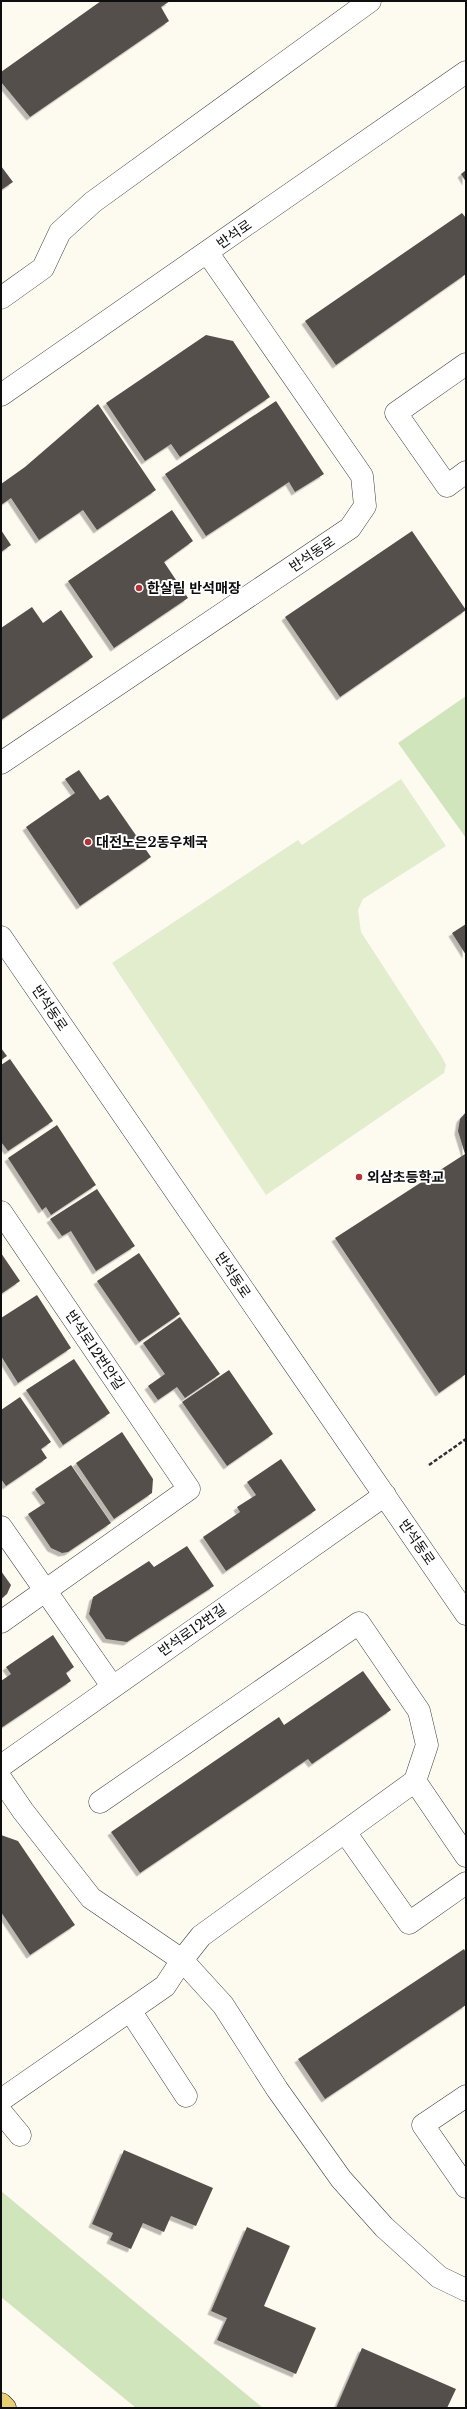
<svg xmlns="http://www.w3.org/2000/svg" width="467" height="2409" font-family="'Libre Baskerville','Noto Sans KR',serif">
<defs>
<filter id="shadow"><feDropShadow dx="-3.5" dy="3.5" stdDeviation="0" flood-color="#0004"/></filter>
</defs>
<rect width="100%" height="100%" fill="#fdfbf0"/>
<!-- green -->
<path fill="#d1e5bd" d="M466,696V838L398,743Z
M1,2191L263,2408H136L1,2297Z"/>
<!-- pitch -->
<path fill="#e2edce" d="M401,779L446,846L363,899L358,910L361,932L442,1057L446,1065L444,1073L266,1195L112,963L298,840L302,845Z"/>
<!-- building -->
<path fill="#554f4b" filter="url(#shadow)" d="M101,1H170L161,7L169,21L30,117L1,82V72Z
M1,166L13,182L1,190Z
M466,170V182L461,174Z
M462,213L466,218V274L336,365L305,321Z
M206,335L233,341L270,397L180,457L171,444L145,461L106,403Z
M276,401L324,474L295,492L289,482L206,536L165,474Z
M98,404L156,490L97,530L83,510L39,540L11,498L1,505V484L25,467Z
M172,510L193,541L164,562L188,598L114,648L68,581Z
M1,530L11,545L1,552Z
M412,531L466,610L340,697L285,617Z
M32,607L43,623L61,610L93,657L1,720V628Z
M79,770L100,800L108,795L151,857L80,906L26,827L75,793L65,779Z
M466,924V955L452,933Z
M1,1048L7,1056L1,1060Z
M10,1059L53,1121L8,1151L1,1142V1065Z
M466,1112V1374L439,1393L335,1238L465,1154L458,1131L460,1119Z
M57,1125L96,1185L51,1215L46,1207L42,1210L8,1158Z
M97,1189L135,1246L96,1271L71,1231L62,1236L50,1219Z
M1,1253L20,1281L1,1294Z
M139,1253L180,1314L139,1342L97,1281Z
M37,1295L71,1348L18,1383L1,1356V1318Z
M180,1317L220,1374L185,1398L177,1387L158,1400L148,1386L165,1374L143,1343Z
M74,1359L110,1413L63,1445L26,1390Z
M229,1370L273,1434L227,1466L182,1402Z
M20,1397L51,1442L41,1449L47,1458L6,1486L1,1479V1410Z
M122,1432L153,1479L152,1493L114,1519L76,1463Z
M281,1459L316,1510L226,1571L203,1537L240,1512L237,1507L256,1495L247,1482Z
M71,1465L111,1523L68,1552L62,1553L51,1548L28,1514L45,1503L35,1489Z
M187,1546L214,1586L127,1642L106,1639L89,1614L93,1597L149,1561L154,1567Z
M1,1571L11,1585L7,1594L1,1599Z
M53,1635L74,1667L66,1673L71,1681L1,1728V1681L11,1674L6,1667Z
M363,1671L391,1710L312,1764L308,1759L140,1873L111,1832L279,1717L284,1725Z
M1,1835L18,1841L75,1925L30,1955L1,1912Z
M464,1949L466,1953V2005L325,2099L298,2059Z
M124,2150L213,2188L196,2226L171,2216L164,2232L143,2223L131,2249L110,2240L113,2233L92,2224Z
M247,2227L290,2246L264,2306L316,2328L296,2374L217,2340L227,2318L211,2311Z
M362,2348L456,2389L447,2408H336Z"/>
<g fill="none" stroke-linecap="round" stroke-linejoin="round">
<defs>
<path id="minor" d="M1,298L43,268L60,232L93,202L370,1
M466,364L396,413L447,486L466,472
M1,395L466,72
M1,763L350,528L365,506L362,476L207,252
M1,937L466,1614
M1,1212L189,1489L1,1622
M1,1527L112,1686
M1,1766L385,1495
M1,1779L23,1811L91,1898L182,1960L223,2005L277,2089L341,2179L384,2227L439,2277L466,2290
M415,1781L466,1856
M345,1832L409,1923L466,1883
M131,2012L186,2096
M466,2096L423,2125L466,2187
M1,2100L165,1986L182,1960L201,1936L415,1781L427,1745L419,1711L359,1623L100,1802
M1,2112L20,2135"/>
<path id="major" d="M1,2404L5,2408"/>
</defs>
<!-- minor casing -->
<use href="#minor" stroke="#414141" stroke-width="23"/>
<!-- major casing -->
<use href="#major" stroke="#1f1f1f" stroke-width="23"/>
<!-- path -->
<path stroke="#303030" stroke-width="2.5" stroke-dasharray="4 2" stroke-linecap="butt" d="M429,1465L466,1439"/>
<!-- minor -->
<use href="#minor" stroke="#fff" stroke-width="22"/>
<!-- major -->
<use href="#major" stroke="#eace73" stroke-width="22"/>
</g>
<!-- markers -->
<g fill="#b03439" stroke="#fff" stroke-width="1.5">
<circle cx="139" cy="588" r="4"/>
<circle cx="88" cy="842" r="4"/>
<circle cx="359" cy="1177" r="4"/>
</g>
<g text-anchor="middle" stroke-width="4" stroke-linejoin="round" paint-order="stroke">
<!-- street labels -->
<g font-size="14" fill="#0e0e0e" stroke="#fff">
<text transform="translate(234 234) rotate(-35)" y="5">반석로</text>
<text transform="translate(312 554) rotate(-34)" y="5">반석동로</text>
<text transform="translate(50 1008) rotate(56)" y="5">반석동로</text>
<text transform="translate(233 1275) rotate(56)" y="5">반석동로</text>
<text transform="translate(95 1350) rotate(56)" y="5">반석로12번안길</text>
<text transform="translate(417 1542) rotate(55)" y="5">반석동로</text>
<text transform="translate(192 1630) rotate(-35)" y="5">반석로12번길</text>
</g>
<!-- poi labels -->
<g font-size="14" font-weight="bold" fill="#0e0e0e" stroke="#fff" text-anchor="start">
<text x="147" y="593">한살림 반석매장</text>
<text x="96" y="847">대전노은2동우체국</text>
<text x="367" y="1182">외삼초등학교</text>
</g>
</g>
<!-- border -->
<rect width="467" height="2409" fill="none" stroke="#0e0e0e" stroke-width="4"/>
</svg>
